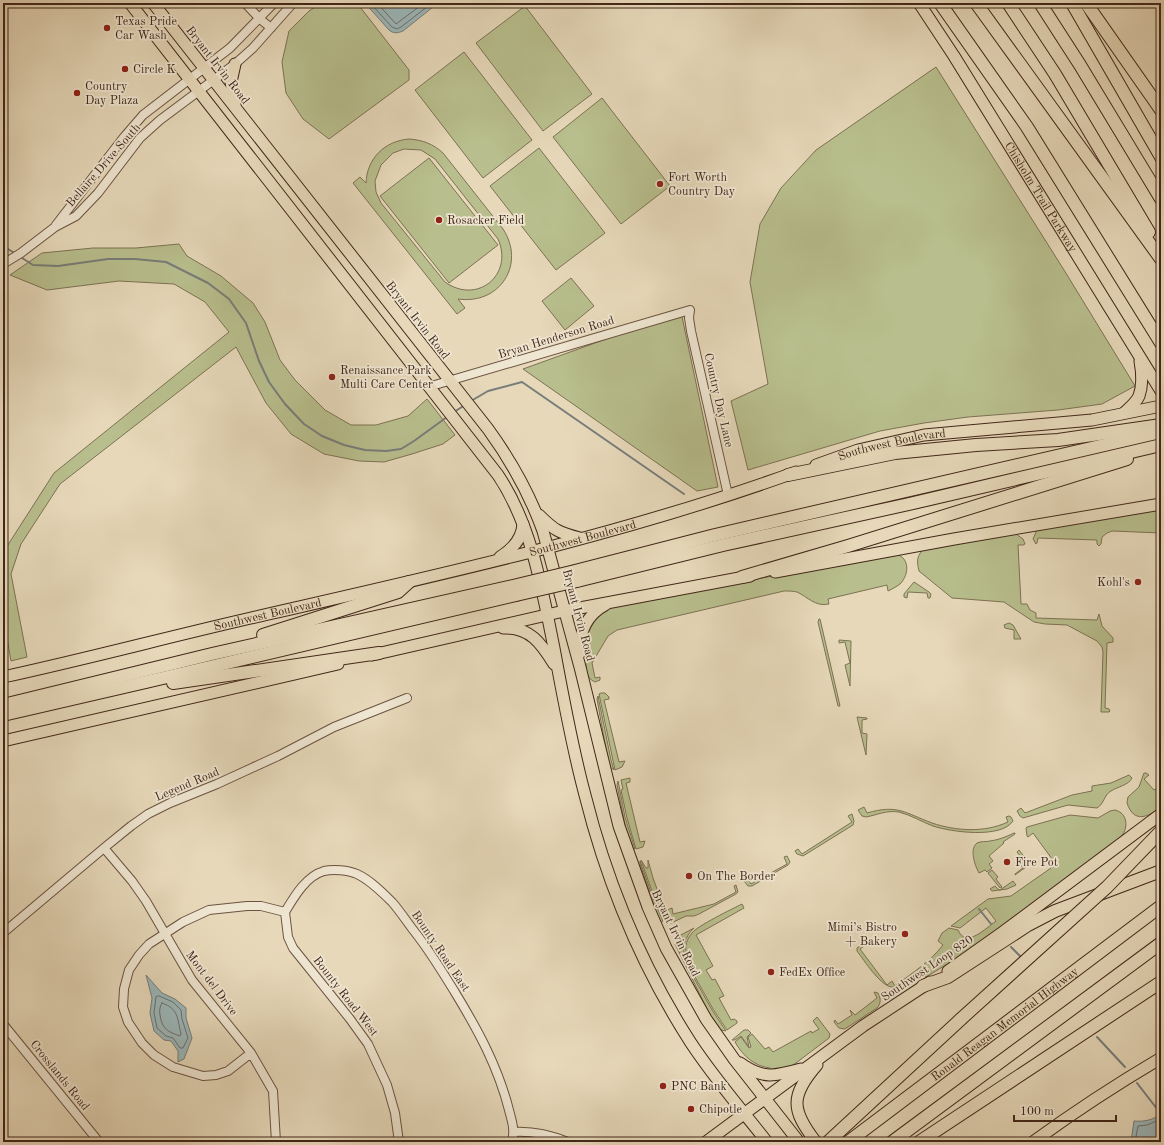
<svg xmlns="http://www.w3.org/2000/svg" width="1164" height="1145" font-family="'Old Standard TT',serif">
<rect width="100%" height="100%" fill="#e6d8b9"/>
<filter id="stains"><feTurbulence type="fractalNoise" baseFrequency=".005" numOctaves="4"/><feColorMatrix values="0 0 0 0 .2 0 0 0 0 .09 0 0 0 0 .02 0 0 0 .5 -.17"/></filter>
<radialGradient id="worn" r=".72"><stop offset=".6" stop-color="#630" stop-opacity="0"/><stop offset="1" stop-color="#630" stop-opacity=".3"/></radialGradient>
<!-- green -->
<path fill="#b8be8d" stroke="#7d7253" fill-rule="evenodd" d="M321,3H357L409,70V80L329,139L303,119L286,93L282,62L289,31L309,11Z
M525,6L592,94L543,131L476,43Z
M464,52L532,140L483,178L415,90Z
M936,67L1064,270L1135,386L1102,404L1058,410L968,417L924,423L880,431L748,470L731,401L768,384L750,282L760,224L781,188L816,150Z
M602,98L670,186L621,224L553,137Z
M409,139C423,140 433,144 443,153L503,229C526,264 500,305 458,299L465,308L457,314L353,183L360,177L366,183C367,158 385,141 409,139ZM404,149L421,150L435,159L498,239C514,275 477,305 445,282L381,203L376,192L375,181L381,165L393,153Z
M539,148L605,233L556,270L490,186Z
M429,158L498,245L449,283L380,196Z
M179,244L187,256L221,276L253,303L265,322L280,360L295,380L325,410L351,425H376L408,416L427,399L455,435L443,444L412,454L384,462L359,461L324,454L291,434L266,403L236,347L60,484L21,544L11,574L27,657L11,661L3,615V555L4,551L54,473L229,332L205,302L174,284L119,281L47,290L10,275L42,253L93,248H136Z
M571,278L594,306L565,330L542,301Z
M681,312L718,487L697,491L523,369Z
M1161,507V533L1112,531L1107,533L1102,537L1101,544L1099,546L1097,544V540L1038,538L1037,543L1036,544L1033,539L1037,530Z
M1016,534L1023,539L1025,544L1023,545H1018L1021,604H1027L1030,610L1036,613V618L1097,620L1099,614L1102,626L1113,638V642L1107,643L1105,708L1109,709L1110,711L1109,712H1101L1103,652L1102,647L1097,641L1067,625L1045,624L1034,622L1004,602L952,598L919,571C917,562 916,556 924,549Z
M893,554C910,555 910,574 900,584C896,587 892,589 888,591L887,585L828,599L829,604C815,607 808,597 797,592C793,591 788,591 784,591L617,630L608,636L592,663L595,678L600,677V680L595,682C586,678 586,670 586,662L584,660L583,656L585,633L601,612L615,605Z
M914,582L929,592L931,594L930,598H928L927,593L908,592L907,598L904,597V594Z
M819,619H820L840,706H838L818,622Z
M1009,623L1013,625L1021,639H1014V630L1005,628L1004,625Z
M839,640L851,641L850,686L845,665L850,663L845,642L839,643Z
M601,693H605L609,697V699L604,700L619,762L625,761L622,767L615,770L599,694Z
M598,696L611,760L614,770L609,766L597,699Z
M857,717L867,718V719L862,720V733L867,734L866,755Z
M1144,773H1146L1149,775L1144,779L1154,790L1161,786V807C1148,817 1134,824 1127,803L1128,797L1139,787Z
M1129,775L1132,778C1129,785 1117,787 1111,791C1104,795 1104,804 1097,808L1068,805L1023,818L1020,816L1017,811L1021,808L1025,813L1072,795L1092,791V786L1111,783Z
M630,778V782L626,783L640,842L645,841L643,847L636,849L627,818L621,790L623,789L621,780Z
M618,781L625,817L635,849L632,848L629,845L617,785Z
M864,807L867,813C898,804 905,813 932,823C956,831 984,833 1008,822L1006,817L1009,816L1011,817L1013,821C1001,839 951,832 933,826C922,822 911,815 899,812C886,810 877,815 866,817L862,816L858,810Z
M1115,810C1128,813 1129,829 1120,838C1057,886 995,937 926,977L921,969C914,974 902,985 894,987C882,989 864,960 857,951V948L861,945L864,946L860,949L887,985L892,981L895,986C912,973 930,962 943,945L938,941L942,933L949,928L958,930C966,949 986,928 996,921L986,908L960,928L951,926L988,899L1011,896L1051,868V866L1055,863L1033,833L1028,837L1027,836L1026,828L1027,827L1070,815L1098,818L1110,811Z
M852,814L854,821L853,825L803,856L797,854L795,851L798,849L802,854L852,822L848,816Z
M1014,833H1015V834L1003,842L1004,843L989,856L993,861L989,864L992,868L987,872L985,870L979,873C975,866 969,849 977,843C981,841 986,842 990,841C998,840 1006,837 1014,833Z
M1019,850L1030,864L1015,875V874L1023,868L1020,864L1024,861L1017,852Z
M787,856L790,862L788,865L752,886H748L744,881L748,879L751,884L787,864L784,857Z
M641,860L646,868H648V860L653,878L665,911L672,908L673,914L714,904L736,892L734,886L736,885L738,892L736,894L699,914L694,916H686L667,925L654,897Z
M640,861L653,898L663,921L660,923L640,864Z
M992,870L998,877L996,879L1002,887L1000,888L988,873Z
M1013,881L1016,885L1007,889L992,891L990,889L995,886L999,890H1000Z
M742,904L744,908L696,935L713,966L706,970L712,980L715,979L724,996L719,998L731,1020L734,1019L737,1021V1023L727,1030L713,1009L686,961L688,959C684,950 685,941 692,933C697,926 732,909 742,904Z
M694,928C685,936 681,949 686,959L685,960L675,940L679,936Z
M675,944L712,1010L726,1031L721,1030L709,1013Z
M874,992L878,993C881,998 881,1004 877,1008L848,1027L844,1029L839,1028L834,1022L835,1020L838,1024L852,1015L850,1010L855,1015L877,998Z
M817,1017L830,1034L829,1038L788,1069L770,1070V1068C754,1066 743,1056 735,1042L741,1037L749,1048L751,1047L748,1037L752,1034L765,1049L769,1047L773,1052L811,1031L812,1033L819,1029L813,1021Z
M744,1030H748L751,1033L747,1037L749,1047L741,1036L735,1040H732Z"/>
<!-- water -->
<path fill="#9bb7ba" stroke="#777d7a" d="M365,3H438L403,31C398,33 394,34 389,30Z
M146,975L162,993L175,999L186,1008V1018L192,1038L184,1059L178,1062V1051L171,1041L164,1040L154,1031L150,1013L152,998Z
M1161,1114V1142H1131L1134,1121C1144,1122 1153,1120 1161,1114Z"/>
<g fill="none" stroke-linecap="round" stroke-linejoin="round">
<!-- shore -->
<path stroke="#6e6f6a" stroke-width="1" d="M370,3L392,27L397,29L401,27L432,3
M377,3L396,24L424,3
M159,996L173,1002L181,1010L182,1019L188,1038L183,1048H180L173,1038L166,1036L157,1028L154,1013L156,997Z
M162,1003C179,1009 177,1018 181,1034L180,1036C168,1032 162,1029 160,1015C159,1011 160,1006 162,1003Z
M1135,1142L1138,1126L1147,1125L1161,1119"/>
<!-- stream -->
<path stroke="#777d7a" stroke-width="2" d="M3,246L16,254
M19,256L33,265L58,266L108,259H135L166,262L208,283L229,299L246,323L259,361L269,382L285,404L304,424L322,436L344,445L365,450L386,451L401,449L414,441L447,417
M471,401L488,391L522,382L684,494
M454,412L465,405
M979,909L991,924
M1011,947L1022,958
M1097,1037L1125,1067
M1137,1083L1161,1114"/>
<defs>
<path id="minor" d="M245,3L260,19L271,28
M56,225L124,137L143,115L230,48L274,3
M3,264L21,253L55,227L76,216L98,193L140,138L160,120L235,64L253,48L293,3
M428,387L690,310L689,318L691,331L728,495
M104,848L132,881L146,901L192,980L251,1053L273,1091L276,1142
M285,912C294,897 306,876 324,871C333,869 348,870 357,874C370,880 382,892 392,902C400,911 407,922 414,931C430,951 443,973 456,994C479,1032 498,1067 509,1110C512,1122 515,1129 512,1142
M285,912L288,937L293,948L350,1019L368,1044L387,1085L395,1113L399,1142
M3,933L104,848L131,826L148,814L170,803L217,784L278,756L334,727L407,698
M3,1024L99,1142
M251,1053L228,1071L216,1075L203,1076L173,1067L154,1055L142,1043L128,1022L123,1007L124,989L129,970L139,955L149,944L183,922L209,910L247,906H261L285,912
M515,1132C533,1131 550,1135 568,1142"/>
<g id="major">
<path d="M130,3L498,475C532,526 542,589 554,648C563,697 572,747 585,795C607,883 642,967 691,1043C714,1078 742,1110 767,1142"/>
<path d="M153,3L488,429C512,462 529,492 543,531L580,667L619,826L648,907L666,948L706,1019L734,1059L799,1142"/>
<path id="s1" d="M919,3L954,56L1161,391"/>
<path d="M235,64L231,82L235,105"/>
<path d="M1124,413C1129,408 1136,403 1139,396C1143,385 1142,372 1140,361"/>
<path id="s2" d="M816,465L858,450L924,435L1092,420L1161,406"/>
<path d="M539,515C554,530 559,533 580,538"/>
<path d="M500,557C513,549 522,539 523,524"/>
<path d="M775,572L954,539L1161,504"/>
<path d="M503,628C530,627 541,643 554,664"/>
<path d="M579,654C579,634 586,615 605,605"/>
<path d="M372,655L564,611L750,576"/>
<path id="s3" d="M3,677C86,659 168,637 251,618C434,576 619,536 796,472"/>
<path d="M3,741L338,664"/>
<path d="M948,971L1003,932L1161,814"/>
<path d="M740,1063C763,1080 776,1076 801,1069"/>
<path d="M706,1142L863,1026L930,982"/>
<path d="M816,1142C791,1110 790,1096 817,1065"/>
<path d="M1033,1142C1074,1112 1117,1084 1161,1058"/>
</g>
<g id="highway">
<path d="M940,3L1027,127L1161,343"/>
<path d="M976,3L1161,259"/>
<path d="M1008,3L1055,74L1149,232"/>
<path d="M1040,3L1080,65L1161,199"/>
<path d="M1072,3L1161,157"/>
<path d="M1086,3L1161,110"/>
<path d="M788,475L895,453L976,445L1058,440L1161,425"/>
<path d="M575,571L715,535L1161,432"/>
<path d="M742,577L848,546L1127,459"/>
<path d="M577,581L723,545L909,504L1161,445"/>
<path d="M263,635L398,592L409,582"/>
<path d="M173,683L379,653"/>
<path d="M3,705L212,654L513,586"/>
<path d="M3,715L146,682L516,595"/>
<path d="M923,986L948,977L1028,925L1055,911L1161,871"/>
<path d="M828,1142L961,1019"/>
<path id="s4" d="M848,1142L1161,906"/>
<path d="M892,1142L1161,943"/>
<path d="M919,1142L1161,982"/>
</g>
</defs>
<!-- minor casing -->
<use href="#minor" stroke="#6b5341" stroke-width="10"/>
<!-- major casing -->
<use href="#major" stroke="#422719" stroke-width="13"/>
<!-- highway casing -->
<use href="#highway" stroke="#422719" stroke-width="14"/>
<!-- minor -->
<use href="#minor" stroke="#efe6d2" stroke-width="8"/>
<!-- major -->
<use href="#major" stroke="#e6d8b9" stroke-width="11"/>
<!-- highway -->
<use href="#highway" stroke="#e6d8b9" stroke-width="12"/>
<defs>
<path id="highway-bridge" d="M513,586L575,571
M516,595L577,581
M961,1019L1107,887L1161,831"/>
</defs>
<!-- highway-bridge casing -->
<use href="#highway-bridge" stroke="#422719" stroke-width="14" stroke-linecap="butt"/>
<!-- highway-bridge -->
<use href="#highway-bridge" stroke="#e6d8b9" stroke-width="12"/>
</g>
<!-- markers -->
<g fill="#8f2418" stroke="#efe6d2" stroke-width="1.5">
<circle cx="107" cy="28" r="4"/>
<circle cx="125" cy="69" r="4"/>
<circle cx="77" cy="93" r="4"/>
<circle cx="660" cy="184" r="4"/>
<circle cx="439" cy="220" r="4"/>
<circle cx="332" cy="377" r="4"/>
<circle cx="1138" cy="582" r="4"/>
<circle cx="1007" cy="862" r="4"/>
<circle cx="689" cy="876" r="4"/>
<circle cx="905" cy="934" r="4"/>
<circle cx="771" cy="972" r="4"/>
<circle cx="663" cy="1086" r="4"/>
<circle cx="691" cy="1109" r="4"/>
</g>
<g text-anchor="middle" stroke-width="3.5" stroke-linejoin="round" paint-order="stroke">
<!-- poi labels -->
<g font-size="12" fill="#422719" stroke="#efe6d2" text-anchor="start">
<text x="115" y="25">Texas Pride<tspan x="115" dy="14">Car Wash</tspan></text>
<text x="133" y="73">Circle K</text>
<text x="85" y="90">Country<tspan x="85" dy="14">Day Plaza</tspan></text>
<text x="668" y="181">Fort Worth<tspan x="668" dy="14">Country Day</tspan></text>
<text x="447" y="224">Rosacker Field</text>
<text x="340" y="374">Renaissance Park<tspan x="340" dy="14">Multi Care Center</tspan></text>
<text x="1130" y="586" text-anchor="end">Kohl's</text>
<text x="1015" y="866">Fire Pot</text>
<text x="697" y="880">On The Border</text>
<text x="897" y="931" text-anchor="end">Mimi’s Bistro<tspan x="897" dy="14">+ Bakery</tspan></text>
<text x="779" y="976">FedEx Office</text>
<text x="671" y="1090">PNC Bank</text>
<text x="699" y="1113">Chipotle</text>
</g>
<!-- street labels -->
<g font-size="12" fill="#422719" stroke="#efe6d2">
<text transform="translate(218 65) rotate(52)" y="4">Bryant Irvin Road</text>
<text transform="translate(103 165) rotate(-49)" y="4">Bellaire Drive South</text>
<text dy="4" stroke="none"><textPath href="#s1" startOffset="229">Chisholm Trail Parkway</textPath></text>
<text transform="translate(418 320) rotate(52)" y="4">Bryant Irvin Road</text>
<text transform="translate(556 337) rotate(-17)" y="4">Bryan Henderson Road</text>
<text transform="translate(719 400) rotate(77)" y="4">Country Day Lane</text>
<text dy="4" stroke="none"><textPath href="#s2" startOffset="79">Southwest Boulevard</textPath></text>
<text dy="4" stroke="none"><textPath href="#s3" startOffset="596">Southwest Boulevard</textPath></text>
<text dy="4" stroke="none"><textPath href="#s3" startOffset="272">Southwest Boulevard</textPath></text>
<text transform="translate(579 615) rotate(75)" y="4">Bryant Irvin Road</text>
<text transform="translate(187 784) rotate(-23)" y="4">Legend Road</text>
<text transform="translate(676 933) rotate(64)" y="4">Bryant Irvin Road</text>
<text transform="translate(441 951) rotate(56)" y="4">Bounty Road East</text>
<text transform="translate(927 968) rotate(-34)" y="4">Southwest Loop 820</text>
<text transform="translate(212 983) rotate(53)" y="4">Mont del Drive</text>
<text transform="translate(346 996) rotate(52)" y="4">Bounty Road West</text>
<text dy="4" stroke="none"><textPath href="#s4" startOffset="196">Ronald Reagan Memorial Highway</textPath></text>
<text transform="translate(60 1075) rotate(51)" y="4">Crosslands Road</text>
</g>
</g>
<!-- margin -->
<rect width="1164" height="1145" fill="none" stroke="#e6d8b9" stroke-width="16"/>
<rect x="4" y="4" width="1156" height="1137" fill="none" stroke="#422719" stroke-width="2"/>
<rect x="8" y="8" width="1148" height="1129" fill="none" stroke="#422719"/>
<!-- scale -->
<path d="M1014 1115v6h102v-6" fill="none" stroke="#422719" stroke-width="2"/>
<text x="1020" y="1115" font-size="12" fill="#422719" stroke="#efe6d2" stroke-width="3" paint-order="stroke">100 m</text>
<rect width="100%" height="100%" filter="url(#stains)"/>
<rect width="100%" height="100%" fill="url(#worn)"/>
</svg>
